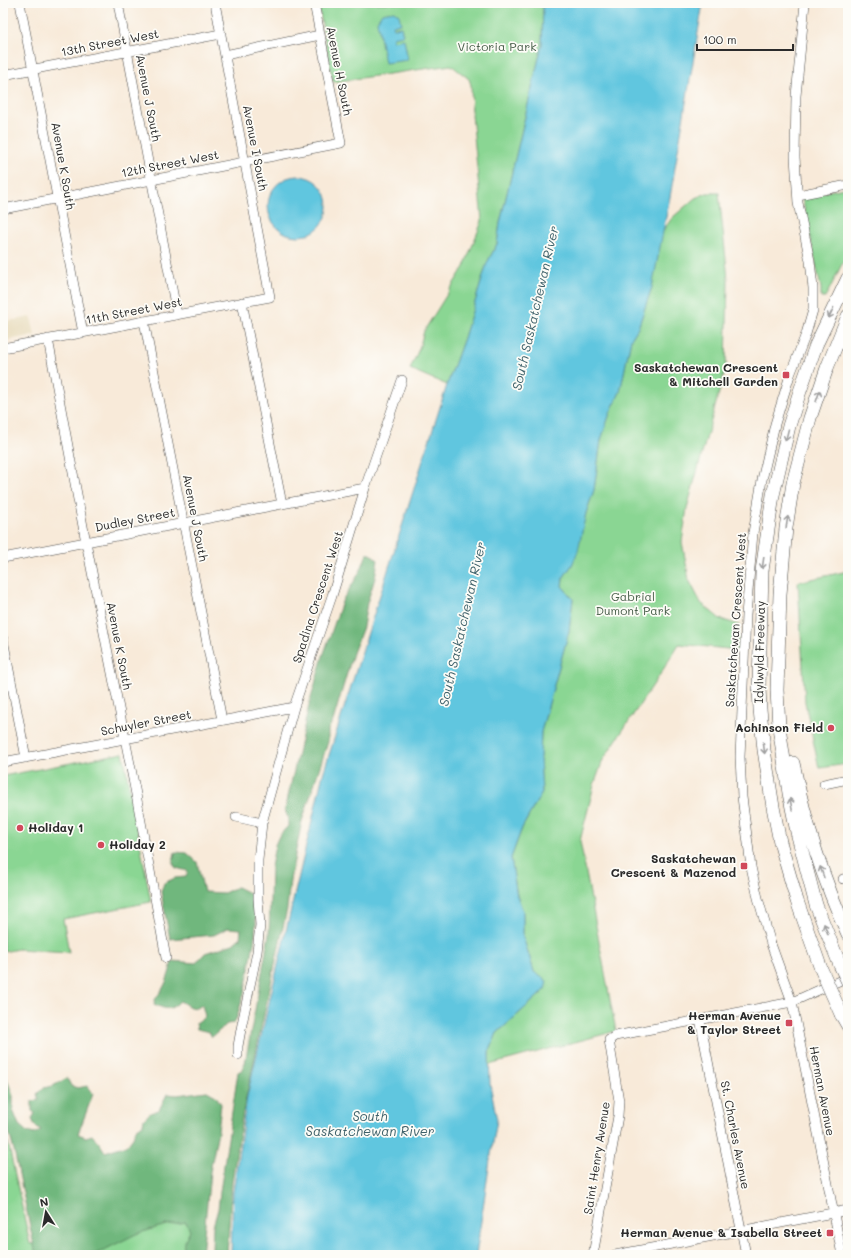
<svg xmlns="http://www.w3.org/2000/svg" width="851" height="1258" font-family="Mali,sans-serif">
<rect width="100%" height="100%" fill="#fdfcf7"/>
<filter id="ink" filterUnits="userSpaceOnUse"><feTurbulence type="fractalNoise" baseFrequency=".025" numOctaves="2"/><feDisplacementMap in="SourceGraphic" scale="8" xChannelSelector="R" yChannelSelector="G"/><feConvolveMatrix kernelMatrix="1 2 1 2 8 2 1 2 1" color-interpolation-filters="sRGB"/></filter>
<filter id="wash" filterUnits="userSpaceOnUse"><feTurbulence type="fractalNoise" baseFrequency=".012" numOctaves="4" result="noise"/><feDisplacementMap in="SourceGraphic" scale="16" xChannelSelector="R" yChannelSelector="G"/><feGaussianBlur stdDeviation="0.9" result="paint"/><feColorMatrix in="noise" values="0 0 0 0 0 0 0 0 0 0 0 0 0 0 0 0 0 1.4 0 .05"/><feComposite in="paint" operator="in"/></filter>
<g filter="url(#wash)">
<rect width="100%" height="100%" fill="#f8ead9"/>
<!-- built -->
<path fill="#e7daba" d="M31,317L35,335L3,341V322Z"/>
<!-- green -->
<path fill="#8ad693" stroke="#5a805f" d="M318,3H543L542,45L500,223L497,244L487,263L464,338L447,385L410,369L419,349L424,331L464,267L482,221L472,114L471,85L469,79L451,65L333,82Z
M848,187V252L825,298H821V288L819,279L802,197Z
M707,193H719L728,279L726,367L687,508L682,542L689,580L701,603L720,619L739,625L738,650L679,644L661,673L603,760L594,785L580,841L616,1031L489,1065V1052L497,1033L545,990L534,972L529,955L523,937V911L517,896L511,858L522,828L542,792L540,758L541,732L569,631L573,599L562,586L563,578L572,565L586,513L594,490L601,440L610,413L620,392L631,339L638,328L652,287L662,232L672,218L695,198Z
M848,571V764L819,768L805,702L798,582Z
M123,753L151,902L63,919L69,952L18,949L3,952V776Z
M8,1142L30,1244L197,1212L194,1255H3V1143Z"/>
<!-- forest -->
<path fill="#6fb77d" stroke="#4d7154" d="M367,554H371L378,560L375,578L367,603L363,627L353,653L333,721L328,729V742L302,821L290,880L287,909L243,1112L232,1182L227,1255H216L217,1253L212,1249L213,1226L218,1209L220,1192L238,1072L242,1070L245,1063L269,935L271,867L275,845L279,836L288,826V818L285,810L309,705L323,656L343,599L360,572Z
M175,852L187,853L197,862L204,892L224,893L237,887L255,896L256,924L254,943L245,990L237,1017L234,1023L227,1024L212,1037L209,1032L197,1029L196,1023L202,1019L205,1016L202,1005L197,1008L190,1007L180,1001C170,1011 166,1010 154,1004C155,997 160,994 163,988C168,979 170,971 172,961L196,963L205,953L233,944L240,938L241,929L228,928L214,935L170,939L161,892L164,883L175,878L186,877L188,871L176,868L173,863Z
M3,1078L7,1079L13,1096V1110L19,1125L27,1132L34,1134L41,1130L35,1126L32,1119L35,1113L32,1111V1101L39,1100L37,1094L43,1088L53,1086L67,1078L71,1086L78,1088L87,1086L93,1094L78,1134L86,1137L92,1135L100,1144L105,1152L127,1145L133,1137L136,1129L143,1124L144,1119L150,1113L159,1110L167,1094L177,1095L207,1091L216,1096L221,1104L218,1131L210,1172L202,1255H183L184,1242L190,1230L186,1222L166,1225L136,1234L96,1254L36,1255L14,1150L3,1111Z"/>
<!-- water -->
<path fill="#61c6df" stroke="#467885" d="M543,3H703L670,197L652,287L638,328L631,339L620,392L610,413L601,440L594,490L586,513L578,551L572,565L563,578L562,586L573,599L569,631L541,732L540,758L542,792L522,828L511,858L517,896L523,911V937L529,955L534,972L547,981L545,990L497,1033L489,1052L490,1084L497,1120L490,1160L476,1255H231L233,1192L247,1096L323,774L447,385L464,338L487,263L497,244L500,223L542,45Z
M394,11L399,15L401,24L393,25L394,28L401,27L403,35L393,37V41L404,39L408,60L385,63L377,21L382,13Z
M268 206a30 30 0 1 1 60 0a30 30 0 1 1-60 0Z"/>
</g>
<g filter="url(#ink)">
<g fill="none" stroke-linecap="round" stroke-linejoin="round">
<defs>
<path id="minor" d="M20,3L83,333
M118,3L177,315
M805,3L796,96L795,157L798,203L810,261L813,288V310L806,334L790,375L775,424L762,480L753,533L746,615L740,757L742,797L751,867L758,898L771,944L792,1002L842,1255
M225,55L320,35
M3,75L221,34
M798,195L848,185
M3,209L341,143L314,3
M242,302L282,504
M144,321L222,720
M48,339L85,537L135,789L166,958
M3,348L270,297L215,3
M3,558L365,488
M3,639L26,758
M3,762L294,707
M824,784L848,779
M236,817L262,823
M843,879L848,878
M700,1020L746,1255
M238,1055V1046L242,1024L257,952L260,925L258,899V860L262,823L294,707L332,596L365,488L402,380
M593,1255L618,1116L619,1101L609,1040L615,1036L792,1002L848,977
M615,1255L848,1210"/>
<path id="highway" d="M793,763C805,822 822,878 848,934
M840,965L816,905L797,832L789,793L779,727L777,690L780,594L786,528L793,483L810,418L827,368L848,316
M821,969L797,901L780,842L773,807L764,750L760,709L759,686L762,571L773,495L789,426L799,394L816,345L848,278
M841,1014L848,1026"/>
</defs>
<!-- minor casing -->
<use href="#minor" stroke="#4a4845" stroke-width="10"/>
<!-- highway casing -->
<use href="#highway" stroke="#4a4845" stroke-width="14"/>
<!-- minor -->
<use href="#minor" stroke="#fff" stroke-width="9"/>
<!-- highway -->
<use href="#highway" stroke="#fff" stroke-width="13"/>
<defs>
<path id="highway-bridge" d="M840,965L848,982
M821,969L841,1014"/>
</defs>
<!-- highway-bridge casing -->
<use href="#highway-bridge" stroke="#4a4845" stroke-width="14" stroke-linecap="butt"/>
<!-- highway-bridge -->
<use href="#highway-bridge" stroke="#fff" stroke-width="13"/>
</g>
<!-- one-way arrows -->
<defs><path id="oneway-shaft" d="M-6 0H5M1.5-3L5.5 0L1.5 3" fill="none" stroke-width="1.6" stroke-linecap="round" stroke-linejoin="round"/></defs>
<g stroke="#a0a0a0">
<use href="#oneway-shaft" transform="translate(831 313) rotate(115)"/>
<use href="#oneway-shaft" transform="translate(818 396) rotate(-71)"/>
<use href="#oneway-shaft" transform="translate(787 435) rotate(104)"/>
<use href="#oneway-shaft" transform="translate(787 522) rotate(-81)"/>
<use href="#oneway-shaft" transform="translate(763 563) rotate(98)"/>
<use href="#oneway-shaft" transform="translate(764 748) rotate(83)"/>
<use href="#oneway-shaft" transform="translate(791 804) rotate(-101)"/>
<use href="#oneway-shaft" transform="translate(822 872) rotate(-109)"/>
<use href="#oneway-shaft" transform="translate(826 929) rotate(-111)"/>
</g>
</g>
<!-- markers -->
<g fill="#d1495b" stroke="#fdfcf7" stroke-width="1.5">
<rect x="782" y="371" width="8" height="8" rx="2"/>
<circle cx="831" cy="728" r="4"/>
<circle cx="20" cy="828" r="4"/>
<circle cx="101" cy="845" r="4"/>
<rect x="740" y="862" width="8" height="8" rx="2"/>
<rect x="785" y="1019" width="8" height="8" rx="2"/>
<rect x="826" y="1229" width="8" height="8" rx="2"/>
</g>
<g text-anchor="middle" stroke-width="3.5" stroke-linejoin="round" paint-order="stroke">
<!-- street labels -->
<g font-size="12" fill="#2b2b2b" stroke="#fdfcf7">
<text transform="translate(110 43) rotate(-11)" y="4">13th Street West</text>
<text transform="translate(339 71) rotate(79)" y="4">Avenue H South</text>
<text transform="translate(148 98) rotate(79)" y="4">Avenue J South</text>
<text transform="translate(255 148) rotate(79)" y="4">Avenue I South</text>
<text transform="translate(170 164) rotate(-11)" y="4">12th Street West</text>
<text transform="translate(63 166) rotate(80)" y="4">Avenue K South</text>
<text transform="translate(134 311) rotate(-11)" y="4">11th Street West</text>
<text transform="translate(195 518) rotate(79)" y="4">Avenue J South</text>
<text transform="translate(135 520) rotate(-11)" y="4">Dudley Street</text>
<text transform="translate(318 597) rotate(-72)" y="4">Spadina Crescent West</text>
<text transform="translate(736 620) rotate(-86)" y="4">Saskatchewan Crescent West</text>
<text transform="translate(119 646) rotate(79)" y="4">Avenue K South</text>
<text transform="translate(760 652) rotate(-89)" y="4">Idylwyld Freeway</text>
<text transform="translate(146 723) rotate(-11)" y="4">Schuyler Street</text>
<text transform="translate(822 1091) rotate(79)" y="4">Herman Avenue</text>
<text transform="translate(735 1135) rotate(79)" y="4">St. Charles Avenue</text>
<text transform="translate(597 1158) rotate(-81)" y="4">Saint Henry Avenue</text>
</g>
<!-- park labels -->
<g font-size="12" fill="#485e4a" stroke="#fdfcf7">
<text x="497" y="51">Victoria Park</text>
<text x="633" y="601">Gabrial<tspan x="633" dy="14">Dumont Park</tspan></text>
</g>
<!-- poi labels -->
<g font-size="12" font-weight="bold" fill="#2b2b2b" stroke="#fdfcf7" text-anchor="end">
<text x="778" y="372">Saskatchewan Crescent<tspan x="778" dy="14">&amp; Mitchell Garden</tspan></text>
<text x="823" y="732">Achinson Field</text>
<text x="28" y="832" text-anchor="start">Holiday 1</text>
<text x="109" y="849" text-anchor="start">Holiday 2</text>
<text x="736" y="863">Saskatchewan<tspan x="736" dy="14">Crescent &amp; Mazenod</tspan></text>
<text x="781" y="1020">Herman Avenue<tspan x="781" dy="14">&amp; Taylor Street</tspan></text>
<text x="822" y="1237">Herman Avenue &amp; Isabella Street</text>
</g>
<!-- water labels -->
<g font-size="13" font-style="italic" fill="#3e616a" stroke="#fdfcf7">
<text transform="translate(535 308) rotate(-77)" y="5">South Saskatchewan River</text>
<text transform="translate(462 624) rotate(-77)" y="5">South Saskatchewan River</text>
<text x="370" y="1121">South<tspan x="370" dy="15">Saskatchewan River</tspan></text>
</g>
</g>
<!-- margin -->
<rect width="851" height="1258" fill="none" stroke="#fdfcf7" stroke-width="16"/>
<!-- north arrow -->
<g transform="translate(46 1212) rotate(349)" stroke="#fdfcf7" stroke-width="3" paint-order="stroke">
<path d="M0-3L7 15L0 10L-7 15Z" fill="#2b2b2b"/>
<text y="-6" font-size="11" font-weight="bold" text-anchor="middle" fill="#2b2b2b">N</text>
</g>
<!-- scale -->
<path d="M697 44v6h96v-6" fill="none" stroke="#2b2b2b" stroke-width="2"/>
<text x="703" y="44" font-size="12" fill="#2b2b2b" stroke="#fdfcf7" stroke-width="3" paint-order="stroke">100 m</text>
</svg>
